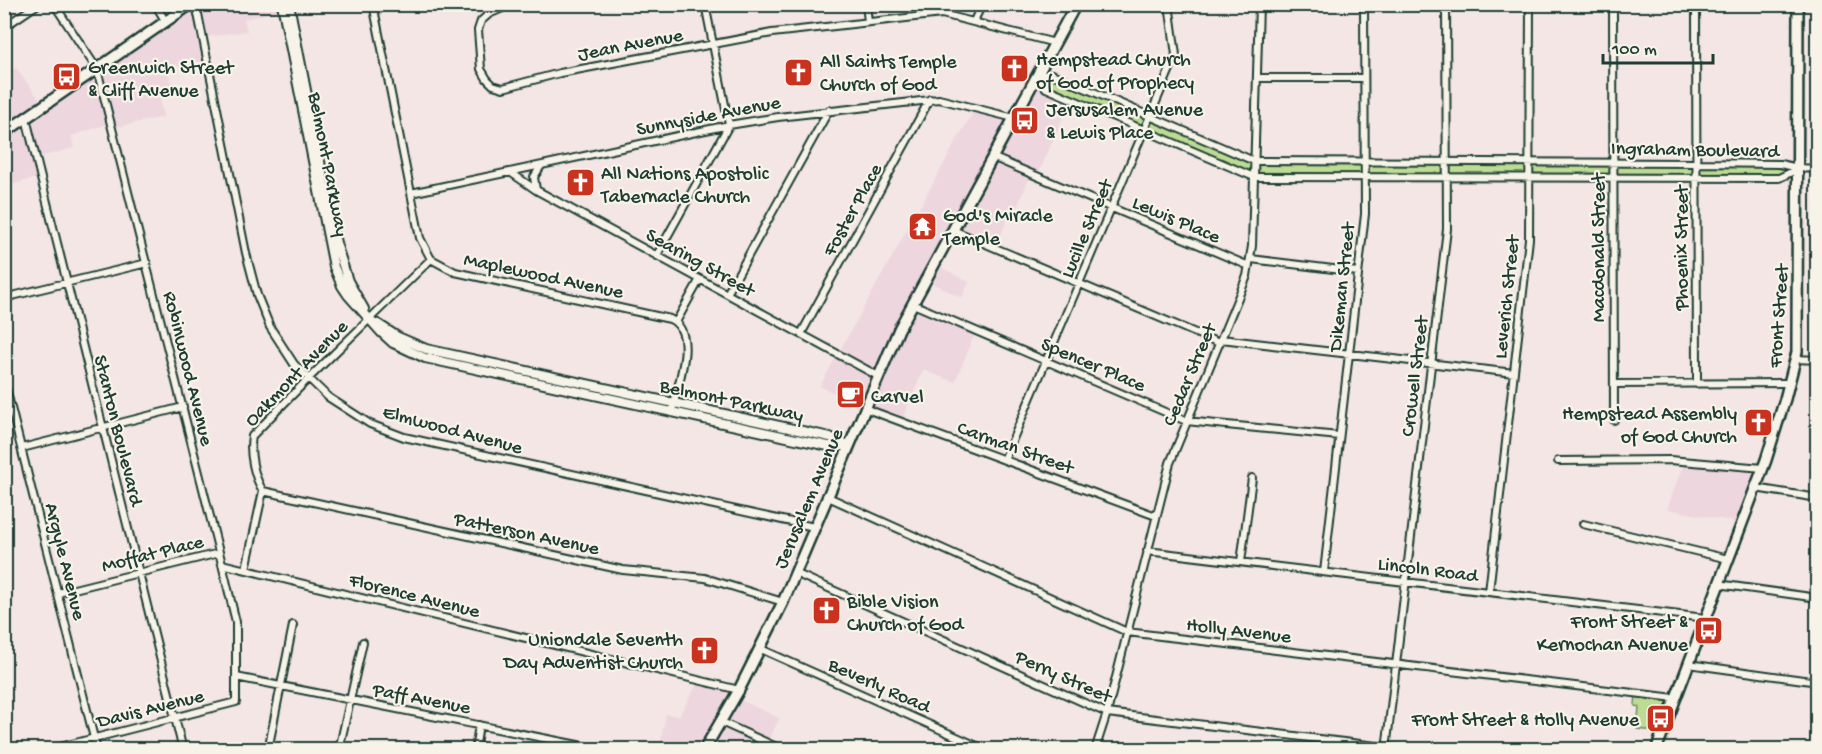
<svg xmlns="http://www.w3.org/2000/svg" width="1822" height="754" font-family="'Gochi Hand',sans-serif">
<rect width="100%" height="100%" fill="#f3e6e4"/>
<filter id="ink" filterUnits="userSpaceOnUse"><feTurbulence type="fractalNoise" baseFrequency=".0167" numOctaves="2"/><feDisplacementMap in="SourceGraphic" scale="12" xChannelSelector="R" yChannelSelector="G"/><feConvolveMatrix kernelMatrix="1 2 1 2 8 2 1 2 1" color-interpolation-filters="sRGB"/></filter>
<g filter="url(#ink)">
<!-- built -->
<path fill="#eed6df" d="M191,5H281L282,10L244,19L247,31L205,37L209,60L168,68L172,87L159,91L163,117L112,128L110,123L71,136L74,148L36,158L40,177L5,186L4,76L16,68L44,105Z
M1037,76L1071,99L1037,177L1031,174L1014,214L1010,213L995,248L953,230L934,264L969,282L962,298L926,280L913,303L976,331L955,382L923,370L901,422L864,408L820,386L975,108L1014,118Z
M1685,460L1763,468L1741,523L1667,509Z
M699,681L739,690L736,698L779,718L768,743L763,741L758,749L659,750L666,714L679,716Z"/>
<!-- green -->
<path fill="#bddb93" stroke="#6e8c64" stroke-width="1.5" d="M1052,74L1255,161L1780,164L1798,168L1779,178L1254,177L1046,88L1037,76Z
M1636,693L1675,698L1663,732L1637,729L1639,707L1635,706Z"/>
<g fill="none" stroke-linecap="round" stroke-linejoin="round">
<defs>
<path id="minor" d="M155,4L166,22
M196,4L246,253L257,295L270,327L294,364L328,397L370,424L404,437L814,527
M373,4L420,238L431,259L455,272L670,319C699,332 677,386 672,411
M512,4L489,14L481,21L478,30L481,69L487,79L493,85L503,88L560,73L772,33L942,14L1055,43
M866,4L868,22
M1613,4L1614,420
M1696,4L1697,383
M974,21L982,4
M4,27L38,4
M1037,76L1052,74L1254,161L1696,163L1780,164L1798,168L1818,169
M1037,76L1046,88L1254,177L1779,178L1798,169
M1257,78H1364
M26,118L183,750
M992,157L1249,266
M510,172L536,190L878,376
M536,190L534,177L541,166
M411,193L729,125L778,117L939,99L1014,118
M953,230L1219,343
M657,255L729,125L705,4
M1251,259L1358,272
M727,294L829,110
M4,298L147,263
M913,304L1186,421L1339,436
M676,322L700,279
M801,334L930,99
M1221,339L1514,373
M1795,359L1818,360
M4,380L97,750
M1614,384L1789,383
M864,408L1156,516
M22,448L183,407
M1004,460L1176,55L1169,4
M1558,461L1670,460L1763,468
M1755,488L1818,498
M263,491L623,570L705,578L783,602
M826,496L1127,632L1675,698
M1583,524L1728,559
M1147,551L1705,618
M1241,562L1252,478
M222,564L739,690
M246,569L263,491C254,477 249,453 252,436L308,379L431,259
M1324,572L1365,214L1364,4
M795,573L1107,713L1409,750
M1718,584L1818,598
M1489,592L1529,239L1530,4
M58,593L219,553
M761,649L986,750
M1688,664L1818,682
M236,677L603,750
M721,722L783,750
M48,750L236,702V622L222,564L97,69L54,4
M268,750L293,625
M339,750L363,642
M475,750L479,725
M1095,750L1107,713L1170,463L1247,276L1252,246L1259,4
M1386,750L1447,229L1446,4"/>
<path id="tertiary" d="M282,4L334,267L342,286L348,295L381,332L393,343L425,358L828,446H848
M289,4L336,243L348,281L364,309
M378,324L398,337L426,349L830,437L844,444"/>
<path id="primary" d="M4,133L191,4
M704,750L739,690L783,602L899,329L1076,4
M1656,750L1766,460L1785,399L1797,352L1798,4"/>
</defs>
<!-- minor casing -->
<use href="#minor" stroke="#1f3d34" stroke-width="10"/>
<!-- tertiary casing -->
<use href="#tertiary" stroke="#1f3d34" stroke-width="12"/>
<!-- primary casing -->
<use href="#primary" stroke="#1f3d34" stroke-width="14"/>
<!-- minor -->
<use href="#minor" stroke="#f7f3e8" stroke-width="6"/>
<!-- tertiary -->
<use href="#tertiary" stroke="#f7f3e8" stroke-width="8"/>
<!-- primary -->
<use href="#primary" stroke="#f7f3e8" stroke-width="9"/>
</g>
</g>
<!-- icons -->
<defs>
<symbol id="church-square" viewBox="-11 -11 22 22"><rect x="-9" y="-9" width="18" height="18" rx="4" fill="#c8321e" stroke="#f7f3e8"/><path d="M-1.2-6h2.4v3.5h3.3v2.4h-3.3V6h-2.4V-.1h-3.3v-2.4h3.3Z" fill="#fff"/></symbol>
<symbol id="bus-square" viewBox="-11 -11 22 22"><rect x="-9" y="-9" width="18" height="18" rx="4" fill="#c8321e" stroke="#f7f3e8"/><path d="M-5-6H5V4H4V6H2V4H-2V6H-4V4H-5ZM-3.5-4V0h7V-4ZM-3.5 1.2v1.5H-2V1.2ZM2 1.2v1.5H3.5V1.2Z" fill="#fff"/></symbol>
<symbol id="temple-square" viewBox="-11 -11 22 22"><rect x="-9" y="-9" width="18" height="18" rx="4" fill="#c8321e" stroke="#f7f3e8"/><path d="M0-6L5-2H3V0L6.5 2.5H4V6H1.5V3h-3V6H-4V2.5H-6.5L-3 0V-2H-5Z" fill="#fff"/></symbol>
<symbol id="cafe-square" viewBox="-11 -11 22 22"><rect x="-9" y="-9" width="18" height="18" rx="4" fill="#c8321e" stroke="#f7f3e8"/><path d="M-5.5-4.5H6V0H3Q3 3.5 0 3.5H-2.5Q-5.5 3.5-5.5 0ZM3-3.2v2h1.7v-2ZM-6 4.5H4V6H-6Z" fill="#fff"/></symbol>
</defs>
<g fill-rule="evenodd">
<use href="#church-square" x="998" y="52" width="33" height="33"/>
<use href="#church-square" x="782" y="56" width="33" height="33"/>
<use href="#bus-square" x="50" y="60" width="33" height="33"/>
<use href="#bus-square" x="1008" y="104" width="33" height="33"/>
<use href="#church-square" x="564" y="166" width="33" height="33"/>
<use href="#temple-square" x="906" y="210" width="33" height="33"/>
<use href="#cafe-square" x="834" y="378" width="33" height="33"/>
<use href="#church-square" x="1742" y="406" width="33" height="33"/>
<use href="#church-square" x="810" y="594" width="33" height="33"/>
<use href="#bus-square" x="1692" y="614" width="33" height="33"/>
<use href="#church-square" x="688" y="634" width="33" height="33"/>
<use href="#bus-square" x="1644" y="702" width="33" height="33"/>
</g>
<g text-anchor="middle" stroke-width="4.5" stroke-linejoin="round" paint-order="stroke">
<!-- street labels -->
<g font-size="20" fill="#1f3d34" stroke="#f7f3e8">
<text transform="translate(630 43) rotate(-11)" y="7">Jean Avenue</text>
<text transform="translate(708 114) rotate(-11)" y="7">Sunnyside Avenue</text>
<text transform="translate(1695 148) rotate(1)" y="7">Ingraham Boulevard</text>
<text transform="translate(330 164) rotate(79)" y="7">Belmont Parkway</text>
<text transform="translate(851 209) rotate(-61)" y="7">Foster Place</text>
<text transform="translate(1177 218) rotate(23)" y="7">Lewis Place</text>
<text transform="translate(1085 228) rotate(-67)" y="7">Lucille Street</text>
<text transform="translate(1597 248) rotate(-90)" y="7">Macdonald Street</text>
<text transform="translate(1680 248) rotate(-90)" y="7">Phoenix Street</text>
<text transform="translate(701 261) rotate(29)" y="7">Searing Street</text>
<text transform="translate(544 274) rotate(12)" y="7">Maplewood Avenue</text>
<text transform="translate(1340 287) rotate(-84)" y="7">Dikeman Street</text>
<text transform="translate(1505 297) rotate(-84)" y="7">Leverich Street</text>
<text transform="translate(1777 316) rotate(-86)" y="7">Front Street</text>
<text transform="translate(1094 363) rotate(23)" y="7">Spencer Place</text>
<text transform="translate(190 368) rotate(76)" y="7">Robinwood Avenue</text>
<text transform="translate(295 372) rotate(-46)" y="7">Oakmont Avenue</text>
<text transform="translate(1188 374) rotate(-67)" y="7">Cedar Street</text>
<text transform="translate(1413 376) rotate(-83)" y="7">Crowell Street</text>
<text transform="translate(732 399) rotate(12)" y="7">Belmont Parkway</text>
<text transform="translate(453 428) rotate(15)" y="7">Elmwood Avenue</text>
<text transform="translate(120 430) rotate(76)" y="7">Stanton Boulevard</text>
<text transform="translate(1016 446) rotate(20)" y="7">Carman Street</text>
<text transform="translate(807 498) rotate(-67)" y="7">Jerusalem Avenue</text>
<text transform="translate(527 532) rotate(12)" y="7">Patterson Avenue</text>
<text transform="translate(152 552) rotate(-14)" y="7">Moffat Place</text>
<text transform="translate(67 561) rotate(76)" y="7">Argyle Avenue</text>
<text transform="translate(1428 568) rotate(7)" y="7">Lincoln Road</text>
<text transform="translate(415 594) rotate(14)" y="7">Florence Avenue</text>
<text transform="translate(1239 629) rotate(7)" y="7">Holly Avenue</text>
<text transform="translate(1064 675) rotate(24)" y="7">Perry Street</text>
<text transform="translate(880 684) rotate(24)" y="7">Beverly Road</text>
<text transform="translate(422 697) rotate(11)" y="7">Paff Avenue</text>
<text transform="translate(150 707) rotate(-14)" y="7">Davis Avenue</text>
</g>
<!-- poi labels -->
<g font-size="20" fill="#1f3d34" stroke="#f7f3e8" text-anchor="start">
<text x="1036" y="65">Hempstead Church<tspan x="1036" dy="23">of God of Prophecy</tspan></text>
<text x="820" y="67">All Saints Temple<tspan x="820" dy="23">Church of God</tspan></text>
<text x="88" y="73">Greenwich Street<tspan x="88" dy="23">&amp; Cliff Avenue</tspan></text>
<text x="1046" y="115">Jersusalem Avenue<tspan x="1046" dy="23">&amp; Lewis Place</tspan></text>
<text x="601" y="179">All Nations Apostolic<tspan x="601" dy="23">Tabernacle Church</tspan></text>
<text x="943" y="221">God's Miracle<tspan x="943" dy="23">Temple</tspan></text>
<text x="871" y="402">Carvel</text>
<text x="1737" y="419" text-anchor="end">Hempstead Assembly<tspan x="1737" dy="23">of God Church</tspan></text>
<text x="847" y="607">Bible Vision<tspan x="847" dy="23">Church of God</tspan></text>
<text x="1688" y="627" text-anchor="end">Front Street &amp;<tspan x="1688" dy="23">Kernochan Avenue</tspan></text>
<text x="683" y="645" text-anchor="end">Uniondale Seventh<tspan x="683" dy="23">Day Adventist Church</tspan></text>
<text x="1639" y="725" text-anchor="end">Front Street &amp; Holly Avenue</text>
</g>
</g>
<!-- margin -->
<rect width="1822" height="754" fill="none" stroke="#f7f3e8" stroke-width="24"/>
<rect x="12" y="12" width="1798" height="730" fill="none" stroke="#1f3d34" stroke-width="2" filter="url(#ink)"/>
<!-- scale -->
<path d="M1603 54v9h110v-9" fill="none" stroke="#1f3d34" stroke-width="3"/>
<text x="1612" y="54" font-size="18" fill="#1f3d34" stroke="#f7f3e8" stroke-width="4.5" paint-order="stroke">100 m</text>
</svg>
